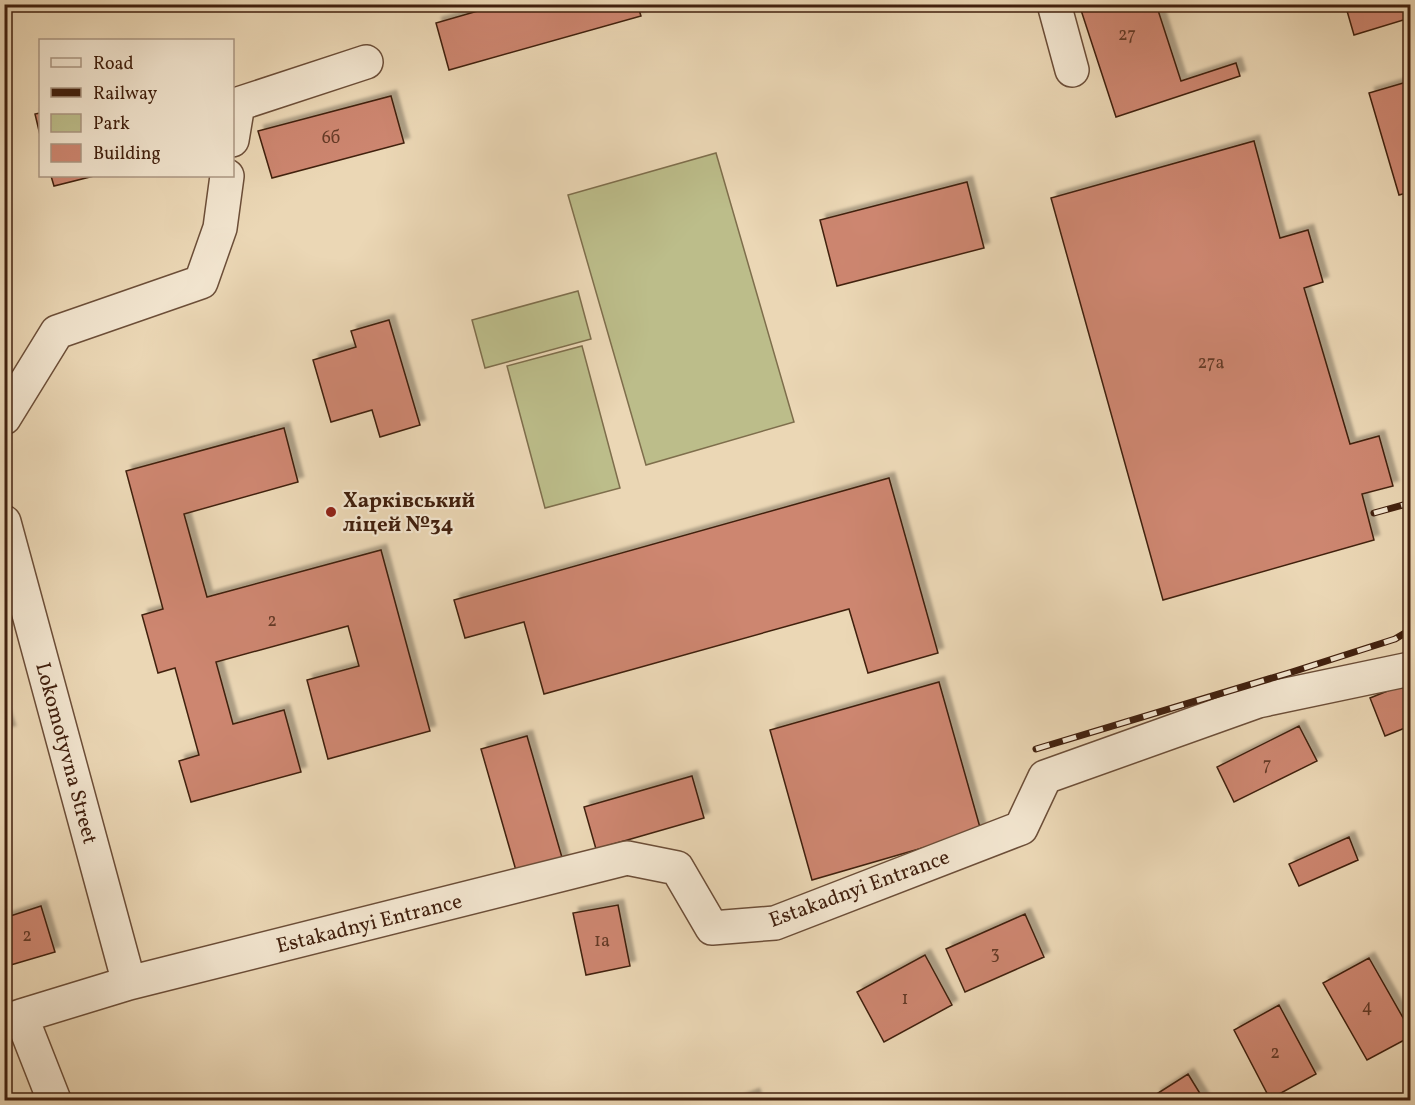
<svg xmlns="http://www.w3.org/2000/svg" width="1415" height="1105" font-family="Vollkorn,serif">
<defs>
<filter id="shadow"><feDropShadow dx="5.5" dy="-5.5" stdDeviation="1.5" flood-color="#0004"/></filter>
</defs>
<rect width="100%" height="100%" fill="#ebd7b5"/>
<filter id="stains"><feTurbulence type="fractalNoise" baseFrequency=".00333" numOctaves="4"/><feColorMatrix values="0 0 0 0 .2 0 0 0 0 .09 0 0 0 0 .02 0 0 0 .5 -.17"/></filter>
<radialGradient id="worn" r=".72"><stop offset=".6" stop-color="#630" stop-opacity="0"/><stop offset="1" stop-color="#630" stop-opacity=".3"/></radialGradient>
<!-- green -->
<path fill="#bcbd8a" stroke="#7e6e4c" stroke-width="1.5" d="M716,153L794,422L646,465L568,195Z
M578,291L591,339L485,368L472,320Z
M582,346L620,488L545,508L507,366Z"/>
<!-- building -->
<path fill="#cd8670" stroke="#41200e" stroke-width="1.5" filter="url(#shadow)" d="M502,4H637L641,16L449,70L436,23Z
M1079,4H1156L1181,81L1236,63L1240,76L1116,117Z
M1345,4H1410V18L1354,35Z
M1410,81V192L1399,195L1369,93Z
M391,96L404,143L272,178L258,131Z
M40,113V135L35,114Z
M1254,141L1280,238L1308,230L1323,282L1304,288L1350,444L1379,436L1393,486L1362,494L1374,540L1163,600L1051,198Z
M51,176H94L54,186Z
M967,182L984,248L837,286L820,220Z
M389,320L420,425L380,437L372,410L331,422L313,360L356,347L351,331Z
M284,428L298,482L184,514L207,597L381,550L430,731L328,759L307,680L359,666L348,626L216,662L233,724L284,710L301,772L191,802L179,761L199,755L175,668L158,673L142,615L163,609L126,471Z
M889,478L938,653L868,673L849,609L544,694L524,622L465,638L454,600Z
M939,682L981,831L812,880L770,730Z
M1410,682V726L1385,736L1370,698Z
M4,714L10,731L4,732Z
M1299,726L1317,761L1234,802L1217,767Z
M527,736L563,861L517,874L481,749Z
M692,776L704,818L596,849L584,807Z
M1349,837L1358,860L1299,886L1289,864Z
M618,905L630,966L586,975L573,913Z
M41,906L55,952L4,967V918Z
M1025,914L1044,957L965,992L946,949Z
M925,955L952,1005L884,1042L857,992Z
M1369,958L1410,1030V1037L1367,1060L1323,983Z
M1279,1005L1316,1074L1270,1099L1234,1030Z
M1188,1074L1204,1100H1159L1155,1095Z
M754,1094L756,1100H739Z"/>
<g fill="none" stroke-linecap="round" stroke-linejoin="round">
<defs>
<path id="minor" d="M1054,4L1072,70
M232,140L238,104L366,62
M4,418L57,332L201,282L220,228L227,176
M4,522L129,983
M21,1016L129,983L627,858L677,868L712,928L775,923L1021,828L1045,777L1258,701L1410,669
M4,1022L21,1016L54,1100"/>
</defs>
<!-- minor casing -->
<use href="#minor" stroke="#6c4e38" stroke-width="36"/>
<!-- minor -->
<use href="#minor" stroke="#f2e5cf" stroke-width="33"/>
<defs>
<path id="rail" d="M1374,513L1410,503
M1036,749L1292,672L1395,639L1410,630"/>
</defs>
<!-- rail casing -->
<use href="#rail" stroke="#41200e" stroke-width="7"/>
<!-- rail -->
<use href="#rail" stroke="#f2e5cf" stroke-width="4.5" stroke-dasharray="14" stroke-linecap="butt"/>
</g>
<!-- markers -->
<circle fill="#8f2418" stroke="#f2e5cf" stroke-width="2" cx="331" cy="512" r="6"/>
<g text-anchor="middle" stroke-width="4.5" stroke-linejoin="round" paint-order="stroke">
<!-- number labels -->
<g font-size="18" fill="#643a26">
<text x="1127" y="40">27</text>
<text x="331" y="143">6б</text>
<text x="1211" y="368">27а</text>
<text x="272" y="626">2</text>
<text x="1267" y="770">7</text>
<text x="27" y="941">2</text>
<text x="602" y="946">1а</text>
<text x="995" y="959">3</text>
<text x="905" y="1004">1</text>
<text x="1367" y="1012">4</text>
<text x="1275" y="1058">2</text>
</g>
<!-- poi labels -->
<g font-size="21" font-weight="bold" fill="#41200e" stroke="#f2e5cf" text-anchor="start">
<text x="343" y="507">Харківський<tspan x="343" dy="24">ліцей №34</tspan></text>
</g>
<!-- street labels -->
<g font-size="21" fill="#41200e" stroke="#f2e5cf">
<text transform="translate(67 753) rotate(75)" y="7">Lokomotyvna Street</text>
<text transform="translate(859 888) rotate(-20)" y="7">Estakadnyi Entrance</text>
<text transform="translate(369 923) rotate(-14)" y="7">Estakadnyi Entrance</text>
</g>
</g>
<!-- margin -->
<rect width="1415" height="1105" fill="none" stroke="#ebd7b5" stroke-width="24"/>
<rect x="6" y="6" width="1403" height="1093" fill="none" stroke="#41200e" stroke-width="3"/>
<rect x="12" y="12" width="1391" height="1081" fill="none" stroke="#41200e" stroke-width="1.5"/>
<!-- legend -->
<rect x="39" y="39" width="195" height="138" fill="#f2e5cf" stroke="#ab9682" stroke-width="1.5"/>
<rect x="51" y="58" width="30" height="9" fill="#f2e5cf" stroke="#ab9682" stroke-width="1.5"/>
<text x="93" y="69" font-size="18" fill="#41200e">Road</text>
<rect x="51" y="88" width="30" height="9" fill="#41200e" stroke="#ab9682" stroke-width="1.5"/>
<text x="93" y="99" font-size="18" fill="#41200e">Railway</text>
<rect x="51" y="114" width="30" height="18" fill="#bcbd8a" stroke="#ab9682" stroke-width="1.5"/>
<text x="93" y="129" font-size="18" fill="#41200e">Park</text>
<rect x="51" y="144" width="30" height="18" fill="#cd8670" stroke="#ab9682" stroke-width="1.5"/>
<text x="93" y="159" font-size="18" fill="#41200e">Building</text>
<rect width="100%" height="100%" filter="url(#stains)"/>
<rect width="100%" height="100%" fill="url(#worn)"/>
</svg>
